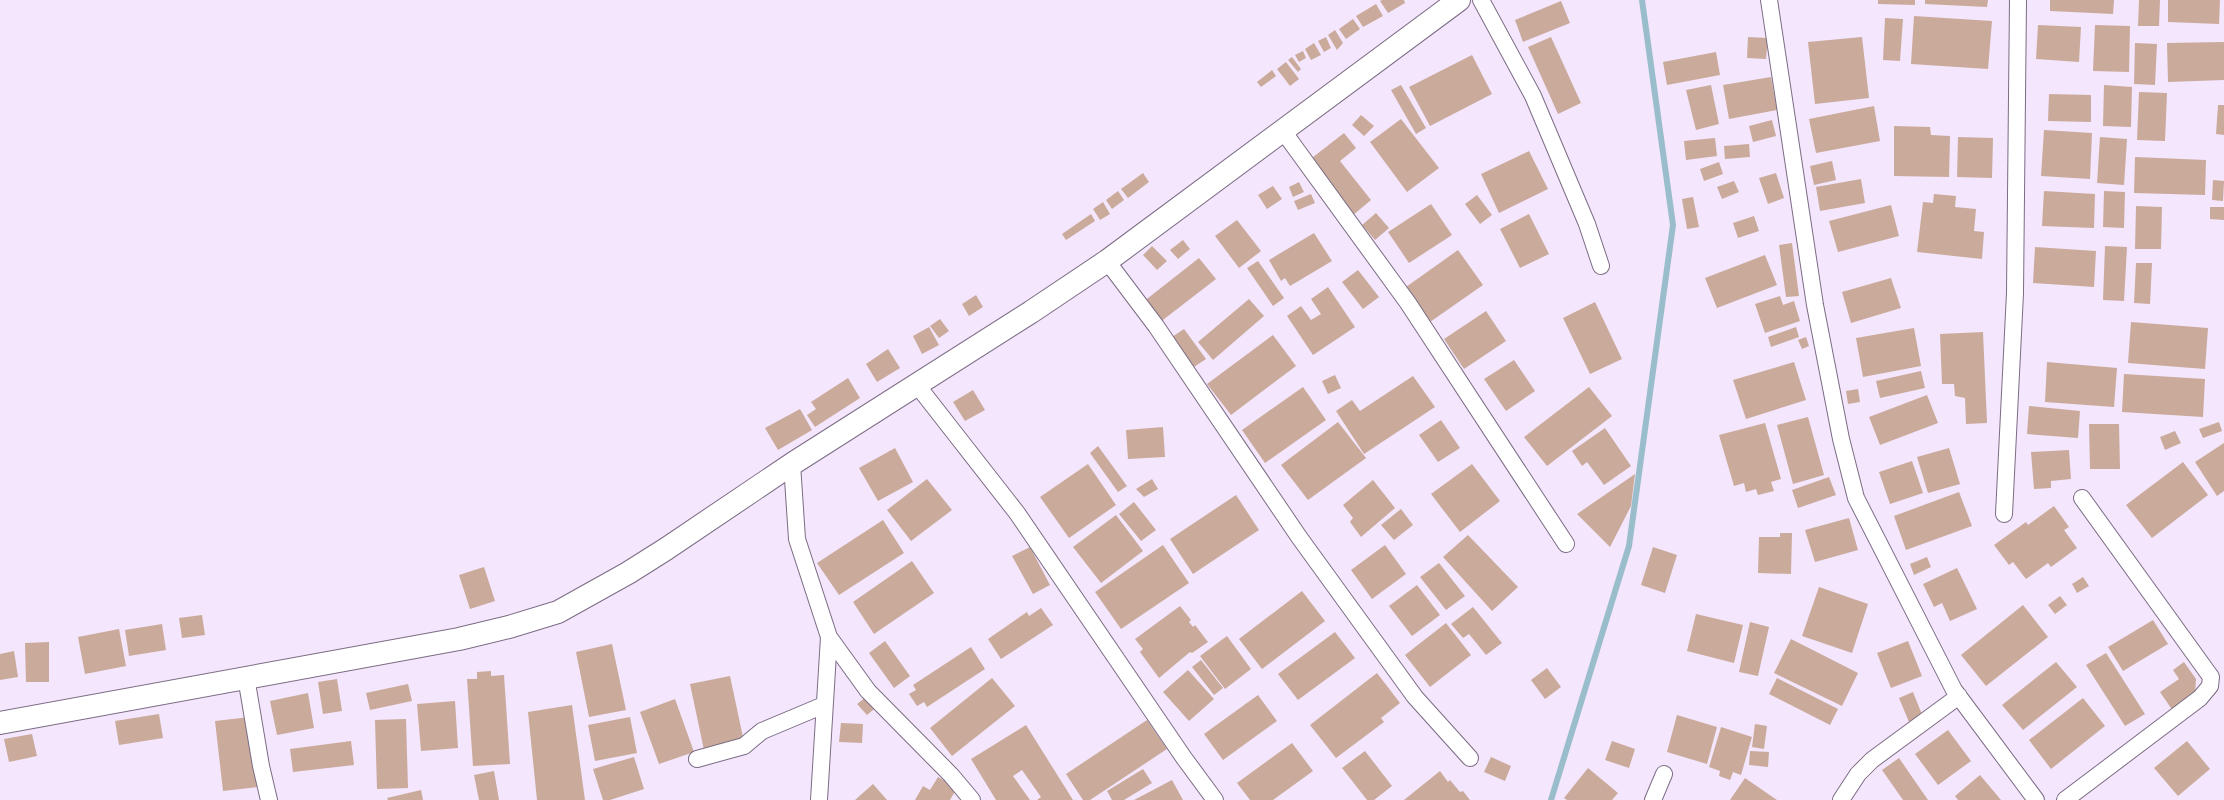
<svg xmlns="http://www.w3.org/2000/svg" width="2224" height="800" font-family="Arial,sans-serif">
<rect width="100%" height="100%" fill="#f4e6fd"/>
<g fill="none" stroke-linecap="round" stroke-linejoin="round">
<!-- stream -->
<path stroke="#9abdcb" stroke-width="6" d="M1551,800L1629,546L1673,225L1642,0"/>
</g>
<!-- building -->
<path fill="#caaa9b" d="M1382,0H1404L1405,3L1388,13L1380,1Z
M1878,0H1915V5L1878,4Z
M1925,0H1988L1987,7L1925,4Z
M2050,0H2114L2113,14L2050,11Z
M2139,0H2160L2159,26H2138Z
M2168,0H2220L2219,24L2168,22Z
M1561,1L1570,23L1523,42L1515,20Z
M1376,4L1383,16L1363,27L1356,16Z
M1914,16L1992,21L1988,69L1911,64Z
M1885,18L1903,19L1900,61L1883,60Z
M1353,19L1360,29L1346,39L1339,29Z
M2038,25L2081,27L2079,62L2036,59Z
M2095,25L2130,26L2129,72L2093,71Z
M1335,30L1343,43L1337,50L1328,35Z
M1326,37L1331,48L1324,52L1318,41Z
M1551,37L1581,103L1558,114L1528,47Z
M1748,37L1768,38L1766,59L1747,58Z
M1862,37L1869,98L1815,104L1808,42Z
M2224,42V80L2168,82L2167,43Z
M1314,43L1321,55L1311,60L1305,49Z
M2135,43L2157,44L2155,85L2134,84Z
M1303,51L1306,58L1299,62L1295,55Z
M1716,52L1720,75L1667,85L1663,62Z
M1472,55L1492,94L1430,126L1409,87Z
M1292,57L1301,69L1298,72L1288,60Z
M1286,62L1299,79L1290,86L1277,69Z
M1272,70L1276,76L1261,87L1257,82Z
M1771,77L1777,110L1729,119L1723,85Z
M1401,85L1426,128L1416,134L1391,90Z
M1711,85L1719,124L1696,130L1686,90Z
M2104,85L2132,87L2131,127L2103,126Z
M2139,92L2167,93L2165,141L2137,140Z
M2049,94L2091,95V122L2048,121Z
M2218,105H2224V135L2216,134Z
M1874,106L1880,141L1816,153L1809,119Z
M1361,115L1374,126L1364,136L1352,125Z
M1401,119L1439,168L1407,192L1370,142Z
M1772,120L1776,136L1753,142L1749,126Z
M1894,126L1930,127L1931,135L1950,136L1949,177L1894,176Z
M2044,130L2092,133L2090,179L2041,176Z
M1344,133L1356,148L1340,161L1371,200L1352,216L1308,161Z
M1958,137L1993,138L1992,178L1957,177Z
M2100,137L2127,139L2124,185L2097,183Z
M1715,138L1717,156L1686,160L1684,141Z
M1749,144L1750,157L1725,159L1724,146Z
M1529,151L1548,189L1499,213L1481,174Z
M2135,157L2206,160L2205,195L2134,193Z
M1832,161L1836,180L1814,185L1810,166Z
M1719,162L1723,174L1704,181L1700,169Z
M1143,173L1149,182L1128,198L1121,189Z
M1776,173L1784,198L1768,204L1759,178Z
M1861,179L1865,203L1820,211L1816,187Z
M2213,180L2224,181L2223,201L2212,200Z
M1734,181L1739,192L1722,199L1717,187Z
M1299,182L1304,192L1293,197L1289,187Z
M1273,186L1282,199L1267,209L1258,195Z
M1118,191L1124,200L1112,209L1106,200Z
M2044,191L2095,194L2094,228L2042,226Z
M2104,191L2125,192L2124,228L2103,227Z
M1311,194L1315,203L1298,210L1294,201Z
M1934,194L1956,196L1955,207L1976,209L1974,231L1984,232L1982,259L1917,252L1923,202L1933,203Z
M1477,195L1492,215L1480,224L1465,204Z
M1693,197L1699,227L1687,229L1682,199Z
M1103,202L1110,214L1100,220L1093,209Z
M1431,204L1452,235L1409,263L1388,232Z
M1891,205L1899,236L1838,252L1829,221Z
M2136,206L2162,207L2161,249H2135Z
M2210,207H2224V220L2210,219Z
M1376,213L1389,228L1375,240L1362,225Z
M1091,214L1095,221L1066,240L1062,234Z
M1529,214L1549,254L1520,268L1500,229Z
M1754,216L1759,231L1738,238L1733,223Z
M1237,220L1261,251L1239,268L1215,236Z
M1314,233L1332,261L1290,286L1285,278L1281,281L1269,260Z
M1183,240L1190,249L1178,259L1170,250Z
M1792,243L1799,296L1786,297L1779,245Z
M1152,246L1167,261L1157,270L1143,255Z
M2105,246L2127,247L2124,301L2103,300Z
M2035,247L2096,251L2094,287L2033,283Z
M1458,250L1483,285L1430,322L1406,287Z
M1765,255L1777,285L1717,308L1705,278Z
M1199,258L1216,279L1159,323L1143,302Z
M1258,261L1284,298L1273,306L1247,268Z
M2136,263H2152L2150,304L2134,303Z
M1358,270L1379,297L1363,309L1342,282Z
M1891,278L1901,308L1851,323L1842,292Z
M1328,287L1355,327L1313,355L1287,316L1301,306L1311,320L1321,314L1311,299Z
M976,295L983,307L969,316L962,304Z
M1780,296L1783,305L1794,301L1800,321L1765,333L1755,304Z
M1249,299L1264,316L1213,360L1198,342Z
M1595,302L1622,359L1590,374L1563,318Z
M1486,311L1506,341L1464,369L1444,339Z
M940,319L949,331L939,338L930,326Z
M2131,322L2208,328L2205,369L2128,363Z
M929,327L939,345L922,354L913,336Z
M1796,327L1799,337L1771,347L1768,337Z
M1914,328L1921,366L1863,377L1856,338Z
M1184,329L1206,359L1194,367L1172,337Z
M1983,332L1987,423L1966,424L1965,398L1955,396L1954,384H1942L1940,334Z
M1273,335L1296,366L1231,415L1207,384Z
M1806,337L1809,346L1802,349L1798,340Z
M888,349L900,368L877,382L866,364Z
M1514,360L1535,391L1506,411L1484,379Z
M1794,362L1806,400L1746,419L1733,380Z
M2047,362L2117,368L2114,407L2045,402Z
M1921,371L1925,388L1880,398L1876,381Z
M2124,374L2205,379L2203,417L2122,412Z
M1335,375L1341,388L1328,394L1322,381Z
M1413,376L1435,407L1364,454L1336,411L1352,400L1360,411Z
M848,378L860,398L815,427L807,415L816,409L811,402Z
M1303,387L1326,420L1265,463L1242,430Z
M1589,387L1612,416L1547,466L1524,437Z
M1858,389L1860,402L1848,404L1846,391Z
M973,390L985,410L965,421L953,402Z
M1927,395L1938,423L1880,445L1869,417Z
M2029,406L2080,411L2078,438L2027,434Z
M800,409L812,430L778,450L765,428Z
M1808,417L1824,475L1793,484L1777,425Z
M1441,420L1460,448L1438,462L1419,435Z
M1338,422L1366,458L1308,500L1281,465Z
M2219,422L2222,431L2203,438L2199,429Z
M1765,423L1781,479L1771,482L1774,491L1758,495L1756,489L1746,492L1744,483L1734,486L1719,435Z
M2089,424H2119L2120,469H2090Z
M1163,427L1165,457L1128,459L1126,430Z
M1605,428L1631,466L1604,485L1587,462L1582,466L1572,451Z
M2175,431L2181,443L2165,450L2160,437Z
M2224,443V491L2217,496L2195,462Z
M1098,446L1127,486L1118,492L1090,453Z
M895,448L913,482L878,501L859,468Z
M1949,448L1960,484L1928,493L1917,457Z
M2069,450L2071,479L2051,481V488L2034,489L2031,452Z
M1912,461L1923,493L1890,504L1879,472Z
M2183,462L2208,495L2152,538L2126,505Z
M1088,464L1116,505L1069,538L1040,497Z
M1472,464L1500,501L1460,532L1431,494Z
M1635,474L1631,506L1610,547L1577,514Z
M1829,477L1836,495L1798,508L1792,490Z
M927,479L952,510L911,541L887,510Z
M1152,479L1158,489L1144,497L1136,489Z
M1373,480L1395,508L1361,537L1350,522L1353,518L1343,505Z
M1959,492L1972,526L1906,550L1894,516Z
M1236,495L1259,530L1193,574L1170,539Z
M1134,502L1156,530L1141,541L1119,514Z
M2054,506L2069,527L2064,530L2077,548L2051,567L2048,563L2026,579L2013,562L2009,565L1994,545L2026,522L2028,525Z
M1401,509L1413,525L1394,540L1381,525Z
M1116,515L1143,551L1101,583L1073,547Z
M1849,518L1858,550L1815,562L1805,530Z
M883,520L904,553L839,595L817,563Z
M1780,533H1792L1791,574L1758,573L1759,537H1780Z
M1468,535L1518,587L1492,611L1443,557Z
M1163,545L1189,583L1121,629L1095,592Z
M1385,545L1406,574L1372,599L1351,570Z
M1030,547L1050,585L1033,594L1012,556Z
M1653,547L1677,555L1665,593L1641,585Z
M1927,557L1931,567L1914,575L1910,564Z
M912,561L934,593L874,634L853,602Z
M1439,563L1465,596L1446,610L1420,577Z
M484,567L495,601L470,609L459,575Z
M1957,568L1977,609L1950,621L1942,603L1934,607L1923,584Z
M2083,577L2089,586L2077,593L2072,584Z
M1417,585L1440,615L1412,636L1389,606Z
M1819,587L1868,604L1852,653L1802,636Z
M1302,591L1325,621L1262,669L1239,639Z
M2060,596L2067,605L2055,614L2048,605Z
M2023,605L2048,637L1986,686L1961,655Z
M1180,606L1191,620L1189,622L1193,627L1195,625L1208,642L1192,653L1190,652L1159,678L1140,652L1143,649L1135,639Z
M1473,607L1502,643L1486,655L1469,634L1463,638L1451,624Z
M1041,608L1053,625L1001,659L988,639L1027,612L1029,616Z
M1696,614L1743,625L1734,663L1687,651Z
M202,615L205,635L182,638L179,618Z
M2153,620L2168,644L2123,671L2108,647Z
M1750,622L1769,627L1758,676L1739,672Z
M1446,623L1471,655L1430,687L1405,655Z
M162,624L166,650L129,656L125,630Z
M119,629L126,666L85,674L78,637Z
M1335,632L1355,658L1298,700L1278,674Z
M1227,636L1251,669L1225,689L1200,656Z
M1791,639L1858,673L1842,706L1774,673Z
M885,641L910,676L894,688L869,653Z
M1908,641L1922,676L1891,688L1877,653Z
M49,642V682H26L25,643Z
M612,644L626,710L589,717L576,652Z
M971,647L985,669L927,707L924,702L917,706L909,694L916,690L913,685Z
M14,651L18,677L0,680V654Z
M2106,653L2145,714L2125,726L2086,665Z
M1201,660L1223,688L1214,695L1192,667Z
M2056,662L2077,687L2023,730L2002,705Z
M2184,662L2196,679L2195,696L2173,711L2160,692L2179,679L2173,670Z
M1547,668L1561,687L1545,699L1531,680Z
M1188,670L1214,699L1189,721L1163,692Z
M491,671V676L504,675L510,764L473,766L467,679H477V672Z
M1377,673L1400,703L1381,718L1384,722L1336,758L1310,725Z
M730,676L744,742L704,750L690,684Z
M992,678L1015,706L952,756L930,728Z
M1777,678L1838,709L1830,725L1769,694Z
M337,679L342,711L323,714L318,682Z
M408,684L412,701L370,710L366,693Z
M1913,692L1923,717L1909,722L1899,698Z
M308,693L314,728L277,735L270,701Z
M870,694L879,705L867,715L857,704Z
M1258,695L1277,721L1223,760L1204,734Z
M2083,698L2105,726L2051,769L2029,740Z
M675,699L694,752L659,764L640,712Z
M455,701L458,748L421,751L417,704Z
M572,705L585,800H537L528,712Z
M159,714L163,738L119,745L115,721Z
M1677,715L1717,727L1707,764L1667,752Z
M250,717L258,787L223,791L215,721Z
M630,717L637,753L595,761L588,725Z
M406,719L408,788L377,789L375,720Z
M1147,720L1167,749L1090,800H1083L1066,774Z
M841,723L863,724L862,743L839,742Z
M1755,724L1767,726L1764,749L1752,747Z
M1026,725L1073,800H1037L1041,797L1022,770L1013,776L1030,800H996L971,759Z
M1721,727L1752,737L1741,775L1733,772L1730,780L1719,776L1720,771L1709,767Z
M1948,730L1971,761L1938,785L1915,754Z
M32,734L37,756L9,762L4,739Z
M351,741L354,765L293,772L290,749Z
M1612,741L1635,749L1629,768L1605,760Z
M2187,741L2210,769L2178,796L2154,768Z
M1292,743L1313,771L1273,800H1250L1237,783Z
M1365,751L1392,786L1374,800H1367L1342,768Z
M1750,751L1769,752L1768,767L1749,765Z
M634,757L644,789L610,800H603L593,769Z
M1491,757L1511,766L1505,781L1484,772Z
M1899,758L1928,800H1903L1882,770Z
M1588,768L1618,793L1612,800H1567L1564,798Z
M1143,769L1152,783L1124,800H1112L1107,791Z
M494,771L499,800H479L474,775Z
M1440,771L1448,782L1450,780L1460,792L1463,791L1470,800H1404Z
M1980,775L2001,800H1958L1955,796Z
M938,777L957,788L950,800H915L923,786L930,790Z
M1745,778L1777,800H1730Z
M1172,780L1183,800H1134Z
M873,784L887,800H855Z
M421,790L423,800H388L387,798Z"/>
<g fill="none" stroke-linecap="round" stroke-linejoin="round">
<defs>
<path id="street" d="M1481,0L1533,96L1587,224L1601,266
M1769,0L1815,305L1841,439L1856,498L1954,690L2036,800
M1283,131L1408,303L1566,544
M1107,261L1156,326L1299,537L1415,697L1470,758
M917,385L1017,513L1184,758L1215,800
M792,464L797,539L829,637L868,691L951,775L972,800
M2004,514L2015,293L2018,0
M246,677L261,766L269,800
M697,759L744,746L762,731L824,705
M819,800L829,637
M1653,800L1664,774
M1841,800L1858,774L1872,760L1959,696
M2065,800L2200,698L2210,686L2211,677L2082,498"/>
<path id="secondary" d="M0,723L459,639L509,627L558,612L628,573L666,549L792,464L1031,312L1107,261L1459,0"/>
</defs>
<!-- street casing -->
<use href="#street" stroke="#7b6c84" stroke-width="18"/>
<!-- secondary casing -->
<use href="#secondary" stroke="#7b6c84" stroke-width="24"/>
<!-- street -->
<use href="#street" stroke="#fff" stroke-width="16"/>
<!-- secondary -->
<use href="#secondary" stroke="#fff" stroke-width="22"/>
</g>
</svg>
